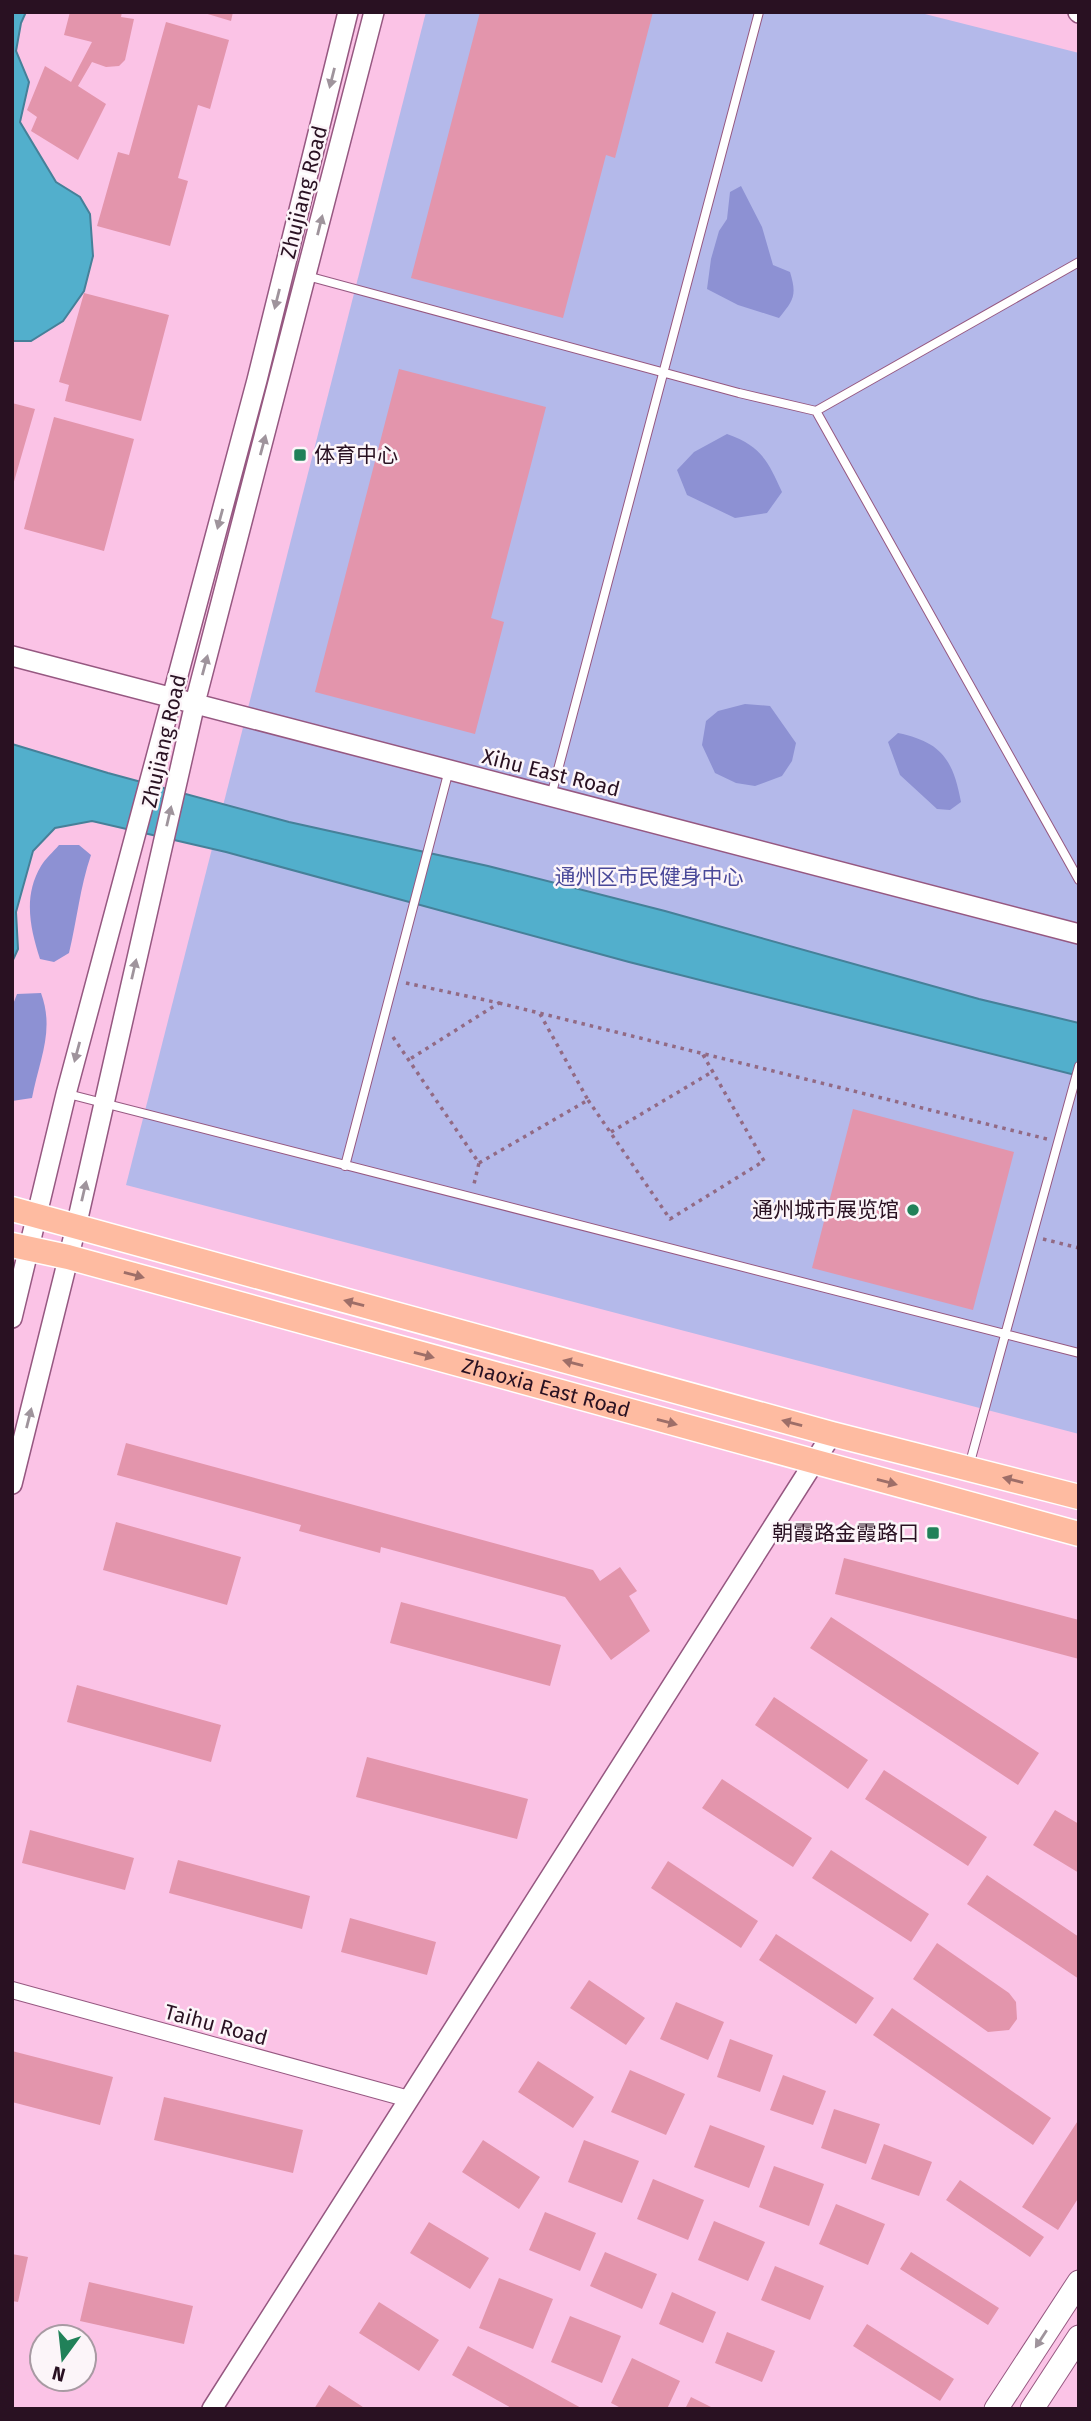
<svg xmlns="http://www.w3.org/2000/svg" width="1091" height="2421" font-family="'Fira Sans','Noto Sans SC',sans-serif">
<rect width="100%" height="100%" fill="#fbc3e6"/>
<!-- green -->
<path fill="#b4b9ea" d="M426,12H917L1079,53V1434L126,1185Z"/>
<!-- forest -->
<path fill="#8d91d3" d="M741,186L762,227L773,265L790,272C797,295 794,300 779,318L738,305L707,289L711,259L719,231L727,219L730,192Z
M727,434C761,446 768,461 782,492L767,513L735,518L687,495L677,470L694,452Z
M745,704L770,706L796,743L792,761L782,776L755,786L736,783L715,773L702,745L706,721L718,711Z
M898,733C941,742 953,759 961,802L950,810L937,809L900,775L888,742Z
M59,845H79L91,855C80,887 77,920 69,953L54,962L40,959C30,928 23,896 41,866C45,859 53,852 59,845Z
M41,993C55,1031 39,1060 32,1098L12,1101V1007L17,994Z"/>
<!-- water -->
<path fill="#52afcc" stroke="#468099" stroke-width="2" d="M12,12H26L21,23L16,51L29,82L20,122L56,182L80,197L90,214L93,256L84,291L63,321L31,341H12Z
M12,744L108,773L289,822L488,866L665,911L979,999L1079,1023V1076L629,962L226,852L92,821L55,828L33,851L16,912L18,949L12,962Z"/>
<!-- building -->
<path fill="#e395ac" d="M70,12H122L121,17L134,19L125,60L119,66L106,67L92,62L78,86L106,104L78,160L31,131L37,117L27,110L45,66L71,82L92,42L64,35Z
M201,12H233L231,21Z
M480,12H653L615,158L606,155L563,318L411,278Z
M166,22L229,40L210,109L198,105L178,178L188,181L170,246L97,226L118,152L129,155Z
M84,293L169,315L141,421L65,401L69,385L59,382Z
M399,369L546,407L491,618L504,622L475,734L315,692Z
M12,403L35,409L13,485H12Z
M54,417L134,439L104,551L24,529Z
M853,1109L1014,1152L973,1310L812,1268Z
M126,1443L593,1570L600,1581L620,1567L637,1591L629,1596L650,1631L611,1660L565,1597L381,1547L380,1553L299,1531L301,1525L117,1475Z
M116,1522L241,1557L227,1605L103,1570Z
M844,1558L1079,1620V1659L835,1594Z
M401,1602L561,1645L550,1686L390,1643Z
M831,1617L1039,1753L1018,1785L810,1648Z
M77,1685L221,1725L211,1762L67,1722Z
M774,1697L868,1760L848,1789L755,1725Z
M367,1757L528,1799L517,1839L356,1797Z
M884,1770L987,1837L968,1866L865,1799Z
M722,1779L812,1838L793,1867L702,1808Z
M1055,1810L1079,1824V1873L1033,1845Z
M30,1830L134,1858L125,1890L22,1863Z
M831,1850L929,1914L911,1942L812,1878Z
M178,1860L310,1896L302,1929L169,1893Z
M668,1861L758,1921L741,1948L651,1888Z
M987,1875L1079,1937V1979L967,1904Z
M350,1918L436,1942L427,1975L341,1952Z
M776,1934L874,1998L856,2024L759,1960Z
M937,1943L1009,1993L1016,2002L1017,2019L1009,2030L988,2032L913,1979Z
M589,1980L645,2018L626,2045L570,2008Z
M676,2002L724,2022L708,2060L660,2039Z
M892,2008L1051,2118L1033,2145L873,2035Z
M730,2039L773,2055L760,2092L717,2077Z
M12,2051L113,2077L100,2125L12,2102Z
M538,2061L594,2097L573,2128L518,2092Z
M630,2070L685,2094L666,2135L611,2112Z
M783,2075L826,2091L813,2125L770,2110Z
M164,2097L303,2130L293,2173L154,2140Z
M834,2109L880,2124L866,2164L821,2148Z
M1079,2119V2197L1058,2230L1022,2207Z
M710,2125L765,2146L749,2188L694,2167Z
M483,2140L540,2177L519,2209L462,2172Z
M584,2140L639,2161L622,2203L568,2182Z
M884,2144L932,2162L919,2196L871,2179Z
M774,2166L824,2184L809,2226L759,2207Z
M653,2179L704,2200L688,2240L637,2219Z
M960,2180L1044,2237L1030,2257L946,2200Z
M836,2204L885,2224L868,2265L819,2244Z
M545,2212L596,2233L580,2271L529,2250Z
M714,2221L765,2242L748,2281L698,2260Z
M429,2222L489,2258L470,2289L410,2253Z
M605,2252L657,2274L642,2309L590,2286Z
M911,2252L999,2308L988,2325L900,2269Z
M12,2254L28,2257L18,2302L12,2301Z
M775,2266L824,2286L810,2320L761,2300Z
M499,2278L553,2299L533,2349L479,2328Z
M89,2282L193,2306L184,2344L80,2321Z
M672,2292L716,2312L703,2343L659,2324Z
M379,2302L439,2340L419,2371L359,2333Z
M570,2316L621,2336L602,2383L551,2362Z
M867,2324L954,2379L940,2401L853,2346Z
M727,2332L775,2351L762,2382L715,2363Z
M468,2346L583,2409H513L452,2375Z
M632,2358L680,2381L667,2409H623L611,2403Z
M329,2385L366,2409H314Z
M691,2397L715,2409H685Z"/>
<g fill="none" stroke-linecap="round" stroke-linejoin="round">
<defs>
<path id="service" d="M1079,262L816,411L1079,880
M307,276L739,393L816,411
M551,796L759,12
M68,1094L1079,1353
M345,1166L449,770
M969,1466L1079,1066"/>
<path id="minor" d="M12,1990L409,2099"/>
<path id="tertiary" d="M1078,12L1079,13
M12,656L1079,934
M12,1318L66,1094L257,380L348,12
M12,1484L76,1227L195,703L374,12
M212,2409L832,1434"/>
<path id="secondary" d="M996,2409L1079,2282
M1032,2409L1079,2337"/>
<g id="primary">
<path d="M12,1209L832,1434L1079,1497"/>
<path id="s1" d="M12,1245L68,1257L1079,1534"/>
</g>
</defs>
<!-- service casing -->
<use href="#service" stroke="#965881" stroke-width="10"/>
<!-- minor casing -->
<use href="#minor" stroke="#965881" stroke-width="18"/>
<!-- tertiary casing -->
<use href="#tertiary" stroke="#965881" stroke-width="22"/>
<!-- secondary casing -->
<use href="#secondary" stroke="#965881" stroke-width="25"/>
<!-- primary casing -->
<use href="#primary" stroke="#fff" stroke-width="27"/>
<!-- path -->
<path stroke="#926a84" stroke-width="3.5" stroke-dasharray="3.5 5" stroke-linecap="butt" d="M406,983L499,1003L410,1059
M499,1003L1047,1139
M393,1037L479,1163L474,1184
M588,1100L670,1219L764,1161L702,1053
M611,1132L712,1072
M479,1163L588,1100L540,1014
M1043,1239L1079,1248"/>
<!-- service -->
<use href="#service" stroke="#fff" stroke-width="8"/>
<!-- minor -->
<use href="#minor" stroke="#fff" stroke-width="16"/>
<!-- tertiary -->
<use href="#tertiary" stroke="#fff" stroke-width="19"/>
<!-- secondary -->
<use href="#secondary" stroke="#fff" stroke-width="23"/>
<!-- primary -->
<use href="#primary" stroke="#febba1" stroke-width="24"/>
</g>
<!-- one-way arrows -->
<defs><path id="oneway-solid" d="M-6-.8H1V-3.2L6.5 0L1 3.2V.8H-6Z" transform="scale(1.75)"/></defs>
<g fill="#9f949c">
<use href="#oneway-solid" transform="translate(332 78) rotate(104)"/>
<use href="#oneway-solid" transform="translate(320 225) rotate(-76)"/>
<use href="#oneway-solid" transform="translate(277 299) rotate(104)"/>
<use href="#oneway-solid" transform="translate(263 445) rotate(-75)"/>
<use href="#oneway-solid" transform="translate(220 519) rotate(105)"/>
<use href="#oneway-solid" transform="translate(205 665) rotate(-75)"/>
<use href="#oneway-solid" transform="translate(169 816) rotate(-77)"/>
<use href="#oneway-solid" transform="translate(134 969) rotate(-77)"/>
<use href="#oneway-solid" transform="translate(77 1052) rotate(105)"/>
<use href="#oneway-solid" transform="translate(84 1191) rotate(-77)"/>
<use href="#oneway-solid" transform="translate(29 1418) rotate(-76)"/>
<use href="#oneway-solid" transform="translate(1041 2339) rotate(123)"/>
</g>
<g fill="#9e6e68">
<use href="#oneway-solid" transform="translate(134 1275) rotate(15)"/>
<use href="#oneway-solid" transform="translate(354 1303) rotate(-165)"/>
<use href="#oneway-solid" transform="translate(424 1355) rotate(15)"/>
<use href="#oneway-solid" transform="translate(573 1363) rotate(-165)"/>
<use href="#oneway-solid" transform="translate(667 1422) rotate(15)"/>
<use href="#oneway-solid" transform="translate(792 1423) rotate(-165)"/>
<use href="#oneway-solid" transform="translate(1013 1480) rotate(-166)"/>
<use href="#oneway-solid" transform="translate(887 1482) rotate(15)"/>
</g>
<!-- markers -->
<g fill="#218159" stroke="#fcf5f9" stroke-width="2.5">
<rect x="293" y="448" width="14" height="14" rx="3.5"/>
<circle cx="913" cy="1210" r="7"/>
<rect x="926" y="1526" width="14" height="14" rx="3.5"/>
</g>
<g text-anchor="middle" stroke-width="5" stroke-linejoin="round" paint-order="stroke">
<!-- street labels -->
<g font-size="21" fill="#291122" stroke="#fcf5f9">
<text transform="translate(304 192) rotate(-76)" y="7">Zhujiang Road</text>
<text transform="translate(164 741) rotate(-77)" y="7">Zhujiang Road</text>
<text transform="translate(551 773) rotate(14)" y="7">Xihu East Road</text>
<text dy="7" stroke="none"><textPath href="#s1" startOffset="553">Zhaoxia East Road</textPath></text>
<text transform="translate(216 2025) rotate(15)" y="7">Taihu Road</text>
</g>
<!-- poi labels -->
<g font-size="21" fill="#291122" stroke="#fcf5f9" text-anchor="end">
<text x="314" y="462" text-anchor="start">体育中心</text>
<text x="899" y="1217">通州城市展览馆</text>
<text x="919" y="1540">朝霞路金霞路口</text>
</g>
<!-- park labels -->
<g font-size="21" fill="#4a4999" stroke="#fcf5f9">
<text x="649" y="884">通州区市民健身中心</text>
</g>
</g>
<!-- border -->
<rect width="1091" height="2421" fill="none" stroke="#291122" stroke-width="28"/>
<!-- north arrow -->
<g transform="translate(63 2358) rotate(195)"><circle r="33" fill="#fcf5f9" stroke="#a89aa3" stroke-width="2"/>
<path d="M0-5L12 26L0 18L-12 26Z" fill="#218159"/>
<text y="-10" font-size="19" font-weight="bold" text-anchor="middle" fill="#291122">N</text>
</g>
</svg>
